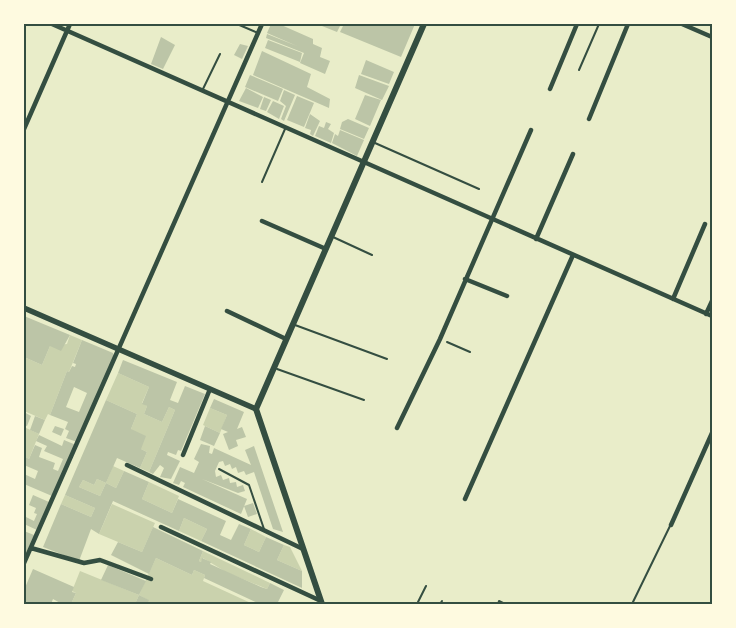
<svg xmlns="http://www.w3.org/2000/svg" width="736" height="628" font-family="'PT Sans',sans-serif">
<rect width="100%" height="100%" fill="#e9edc9"/>
<!-- green -->
<path fill="#cad2ad" d="M70,335L82,340L69,372L67,371L50,415L48,414L45,420L24,411V357L42,365L50,346L67,344Z
M118,373L149,387L142,403L147,406L144,414L162,422L169,407L175,410L149,472L140,468L147,452L141,449L131,429L137,414L106,400Z
M210,408L227,415L220,433L203,425Z
M24,427L39,434L29,459L24,456Z
M113,466L124,471L116,488L106,483L100,496L79,487L83,480L94,485L97,479L106,483Z
M149,482L179,496L172,513L142,499Z
M65,495L95,508L91,517L61,504Z
M112,504L155,523L142,552L99,534Z
M184,518L207,529L201,541L179,531Z
M251,529L266,537L259,552L244,545Z
M284,545L290,547L302,571L277,560Z
M203,551L270,583L267,589L226,572L203,558L201,562L199,561Z
M156,558L192,575L194,570L205,575L203,581L253,604H147L148,600L139,595L135,604H71L76,593L72,591L80,571L139,595Z"/>
<!-- building -->
<path fill="#bcc5a7" fill-rule="evenodd" d="M271,24H279L313,39V44L322,48L320,57L330,61L325,74L300,63L304,53L266,38L267,34L297,46L267,33Z
M317,24H341L337,32Z
M344,24H415L401,57L340,32Z
M161,37L175,45L163,69L151,64Z
M268,40L302,53L300,62L265,48Z
M240,44L248,46L242,59L234,55Z
M262,51L311,74L307,87L330,99L329,108L253,75Z
M366,60L394,72L389,84L361,74Z
M250,75L283,89L278,101L245,87Z
M359,75L389,86L382,100L355,88Z
M246,88L263,97L258,108L239,101Z
M284,90L295,95L284,121L281,119L286,106L280,101Z
M365,95L381,100L370,126L355,119Z
M297,96L314,103L304,127L287,120Z
M264,97L271,100L266,111L260,109Z
M273,101L284,106L279,119L267,112Z
M310,114L320,121L313,136L310,134L311,130L305,128Z
M348,119L369,128L364,139L340,129L342,122Z
M326,122L331,124L328,129L334,133L331,143L315,136L319,126L324,128Z
M340,130L364,140L357,156L332,143L335,134L338,136Z
M24,316L70,335L61,351L50,346L42,365L24,357Z
M82,340L113,353L114,356L77,442L66,438L69,431L65,429L68,422L50,415L67,371L69,372L72,366L75,367L76,364L73,363ZM74,387L87,393L79,412L66,407Z
M123,360L177,382L170,400L178,403L185,386L205,394L181,451L178,450L176,455L168,452L167,455L180,461L171,479L160,477L164,468L160,465L153,474L149,472L175,410L169,407L162,422L144,414L147,406L142,404L149,387L118,373Z
M214,399L244,412L237,429L242,427L246,437L236,440L238,446L229,450L223,434L228,432L221,429L227,415L210,408Z
M106,400L137,414L131,429L146,436L141,449L147,452L140,468L117,458L106,483L97,479L94,485L83,480L79,487L100,496L106,483L116,488L124,471L149,482L142,499L172,513L178,499L226,521L220,535L231,540L239,524L251,529L244,545L259,552L266,537L284,545L277,560L302,571V588L201,541L207,529L184,518L179,531L113,501L99,534L91,529L79,561L43,547L61,504L91,517L95,508L65,495Z
M24,412L31,416L27,426L24,425Z
M35,416L45,420L39,434L30,430Z
M55,426L64,429L61,436L52,432Z
M205,426L220,433L214,446L200,440Z
M39,435L62,446L64,440L76,445L52,496L24,484V474L35,479L38,471L24,465V456L29,459L35,445L42,448L39,457L55,463L53,469L58,471L63,459L44,451L47,446L36,441Z
M201,444L210,446L209,453L212,454L214,448L251,465L245,450L254,446L283,532L273,529L254,472L246,475L244,471L238,473L236,467L232,469L230,464L225,466L223,461L219,462L215,471L216,477L221,475L223,480L229,478L230,483L236,482L237,487L243,485L245,491L238,493L202,479L247,499L241,514L183,487L185,483L181,481L179,485L173,483L180,467L194,473L199,462L194,459Z
M33,495L49,502L37,530L24,524V516L34,521L37,514L34,513L36,508L29,505Z
M253,503L257,514L248,517L244,506Z
M153,527L203,551L199,561L201,562L202,558L211,562L210,564L261,587L267,589L270,583L284,590L277,604H260L204,578L205,575L194,570L192,575L156,558L149,574L111,555L118,542L142,552Z
M24,531L34,535L24,558Z
M108,565L146,581L139,595L101,580Z
M33,569L74,587L72,592L76,593L71,604H62L53,599L51,604H24V590Z
M139,595L149,600L147,604H135Z"/>
<g fill="none" stroke-linecap="round" stroke-linejoin="round">
<!-- path -->
<path stroke="#344e41" stroke-width="2" d="M447,342L470,352"/>
<!-- service -->
<path stroke="#344e41" stroke-width="2" d="M237,24L258,33
M579,70L599,24
M202,91L220,54
M375,143L479,189
M262,182L285,129
M333,237L372,255
M295,325L387,359
M277,369L364,400
M219,469L249,485L264,529
M417,604L426,586
M440,604L442,601
M498,604L499,601L505,604
M632,604L670,526"/>
<!-- minor -->
<path stroke="#344e41" stroke-width="4.5" d="M52,24L712,316
M682,24L712,37
M550,89L577,24
M589,119L628,24
M24,129L70,24
M262,221L326,249
M536,239L573,154
M465,279L507,296
M673,299L705,224
M227,311L286,339
M706,314L712,301
M397,428L440,339L531,130
M183,455L210,389
M127,465L303,549
M465,499L573,255
M671,525L712,433
M161,527L321,601
M31,548L84,563L100,560L151,579
M24,563L262,24"/>
<!-- tertiary -->
<path stroke="#344e41" stroke-width="5.5" d="M24,308L256,409"/>
<!-- secondary -->
<path stroke="#344e41" stroke-width="6" d="M322,604L256,409L424,24"/>
</g>
<!-- border -->
<rect width="736" height="628" fill="none" stroke="#fefae0" stroke-width="50"/>
<rect x="25" y="25" width="686" height="578" fill="none" stroke="#344e41" stroke-width="2"/>
</svg>
